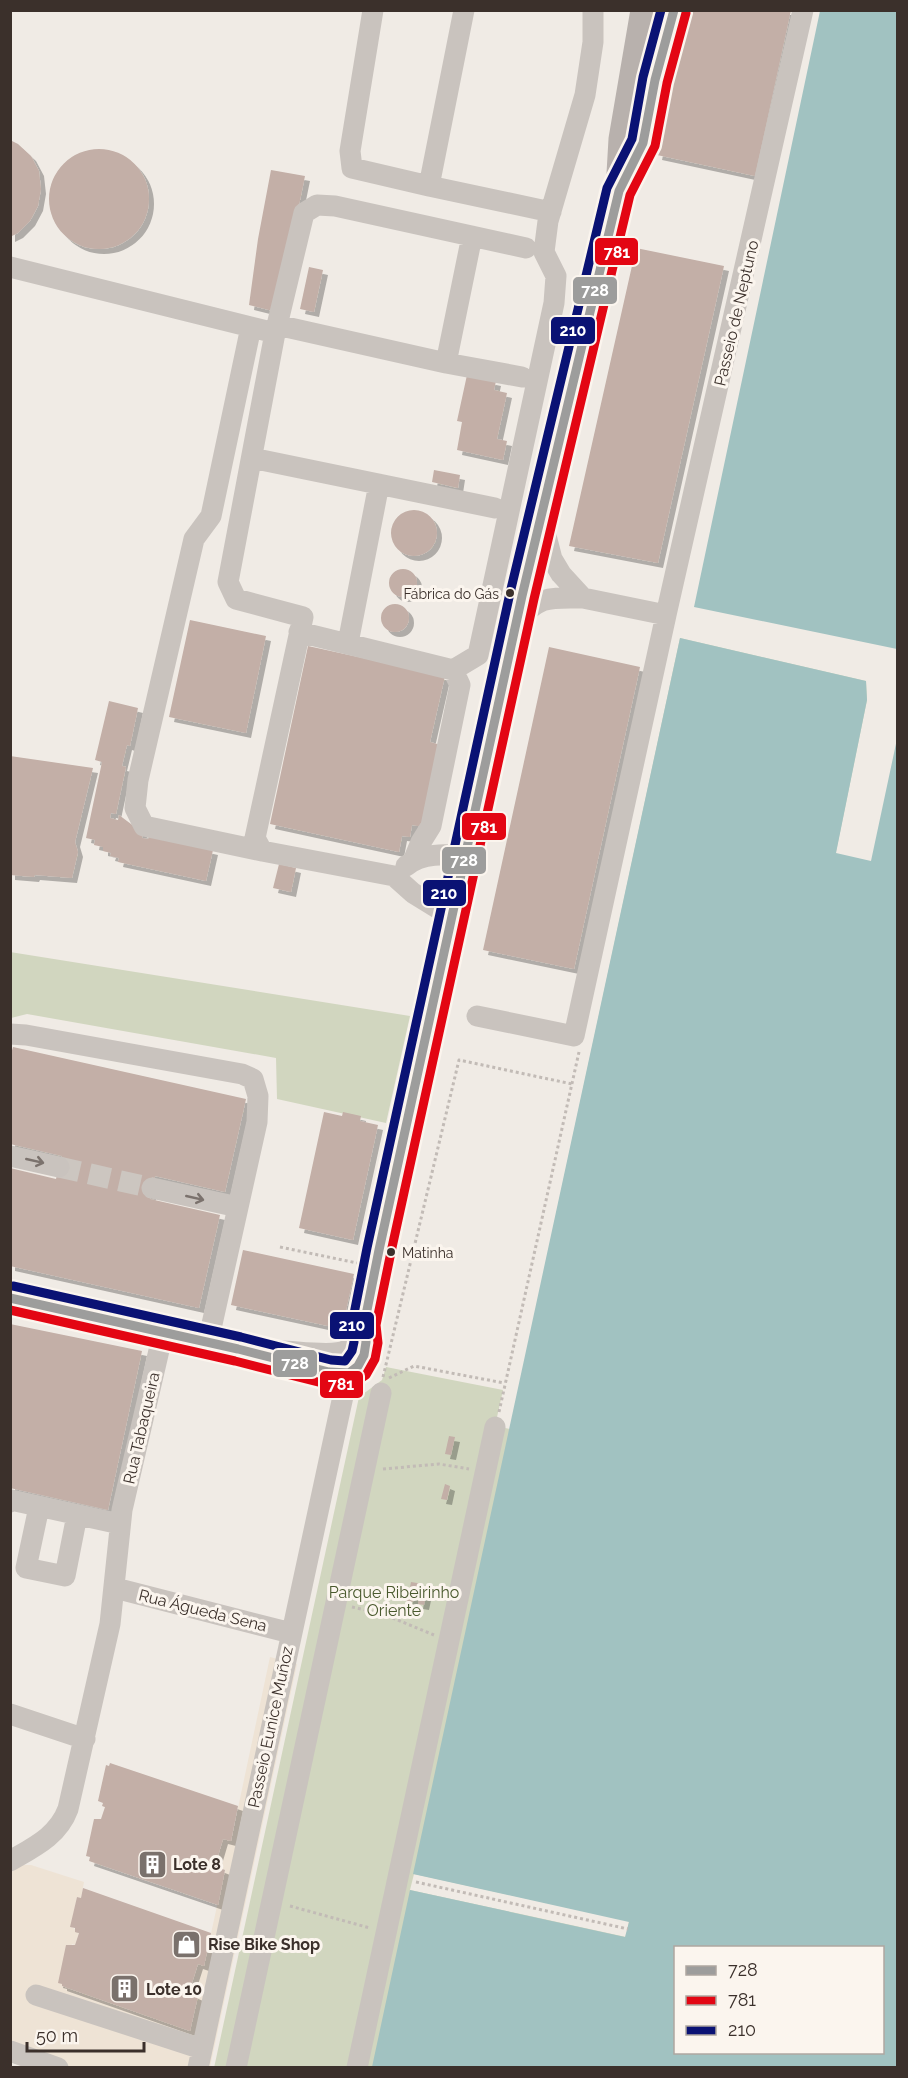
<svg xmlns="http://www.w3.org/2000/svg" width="908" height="2078" font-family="Raleway,sans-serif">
<defs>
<filter id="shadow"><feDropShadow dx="5" dy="5" stdDeviation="0" flood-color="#0004"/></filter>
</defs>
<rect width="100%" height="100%" fill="#f0ebe5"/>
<!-- green -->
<path fill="#d1d6bf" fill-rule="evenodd" d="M680,638L866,681L867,700L836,852L676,1948L636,2067L214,2068L359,1397L382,1380L386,1367L503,1390L495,1426L510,1429ZM414,1874L629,1921L626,1937L410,1890Z
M10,952L410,1016L386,1123L277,1099L276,1058L27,1014L11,1018Z"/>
<!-- plaza -->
<path fill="#eee3d5" d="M270,1657L297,1664L210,2067L32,2068L11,2060L10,1872L23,1865H31L84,1882L81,1898L77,1897L71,1926L79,1933L75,1945L72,1944L71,1947L62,1986L190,2030L198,1996L189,1992L198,1964L204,1965L225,1870L215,1866L223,1839L231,1841Z"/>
<!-- water -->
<path fill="#a1c2c1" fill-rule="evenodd" d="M820,11H897V649L694,607Z
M680,638L866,681L867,700L836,853L871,861L897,739V2067H372L410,1890L625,1937L629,1922L413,1874ZM676,1948H882V2052H676Z"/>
<!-- building -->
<path fill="#c3afa7" filter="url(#shadow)" d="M688,10H791L755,176L657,155Z
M10,140L18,144L31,156L39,171L41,189L38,206L30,221L18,233L10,237Z
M49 199a50 50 0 1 1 100 0a50 50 0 1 1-100 0Z
M271,170L305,176L277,312L249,305L258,239Z
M636,248L724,266L658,563L569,546Z
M309,267L323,270L314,312L300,309Z
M467,375L496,381L494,390L507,393L497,439L507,441L503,460L457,450L462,422L457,421Z
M434,470L460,475L458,488L432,482Z
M391 533a23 23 0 1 1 46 0a23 23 0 1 1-46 0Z
M389 583a14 14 0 1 1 28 0a14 14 0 1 1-28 0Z
M381 618a14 14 0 1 1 28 0a14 14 0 1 1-28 0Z
M190,620L266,636L246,733L169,717Z
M308,646L445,676L430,742L441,745L424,827L412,825L410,837L402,836L399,852L270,824Z
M549,647L640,667L574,969L483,950Z
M109,701L138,708L130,746L127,745L122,766L126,767L116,814L111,813L110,818L118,820L119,815L143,833L142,838L148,839L149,836L213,850L206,881L118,862L119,858L110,856L111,853L103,851V847L94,845L95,840L86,838L102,762L95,760Z
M10,756L93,768L75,842L78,852L72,878L35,875L34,877L10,875Z
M279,864L296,868L291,892L273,888Z
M13,1047L246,1099L225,1192L155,1176L150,1199L220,1215L199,1308L10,1266V1168L56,1179L62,1156L10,1144V1057Z
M324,1112L342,1116L343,1112L361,1116L360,1121L378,1125L353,1240L299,1228Z
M243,1250L354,1274L342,1329L231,1305Z
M10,1324L142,1351L108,1510L10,1488Z
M449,1436L455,1437L451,1455L445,1454Z
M445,1484L450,1486L447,1500L441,1499Z
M411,1582L423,1584L422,1590L427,1591L424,1605L418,1604L419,1598L414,1597L413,1602L407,1601Z
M110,1763L238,1806L231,1841L223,1839L215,1866L225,1870L218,1905L89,1861L90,1857L86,1856L94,1819H101L105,1807L102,1806L103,1803L98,1801L106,1765L109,1766Z
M83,1888L211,1933L204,1966L198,1964L189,1992L198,1996L190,2031L62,1986V1984L58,1983L66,1945H75L79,1933L75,1932V1928L70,1927L77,1897L81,1898Z"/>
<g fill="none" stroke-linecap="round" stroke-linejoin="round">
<!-- minor-tunnel -->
<path stroke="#ccc6c0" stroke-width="21" stroke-dasharray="21 10" stroke-linecap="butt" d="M59,1167L152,1188"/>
<!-- path -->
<path stroke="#c2bbb6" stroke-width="3" stroke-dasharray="3 3" stroke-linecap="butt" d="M280,1247L357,1263
M383,1377L459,1060L572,1084
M389,1378L414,1366L504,1383
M499,1412L579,1052
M383,1469L439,1464L469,1469
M352,1607L383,1614L434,1635
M416,1882L628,1929
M290,1906L370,1928"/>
<!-- minor -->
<path stroke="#c9c3be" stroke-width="21" d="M373,10L350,151L352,168L429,186
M464,10L429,186L551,212
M10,267L275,333L228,582L236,599L303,617L255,838L262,851L394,876L413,893L452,917
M277,325L446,363L522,377
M251,327L211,516L194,539L138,780L135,808L144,826L262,851
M274,338L304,213L317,205L335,206L526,248
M446,363L472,236
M252,458L495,508
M666,615L803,10
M516,622C541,595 548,598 583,598L561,574L552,559L541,516
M299,632L453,670L460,685L431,826L421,842L414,859
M348,643L379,484
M453,670L478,655L554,303L556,276L544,252L548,221L585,95L593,42V10
M406,866C422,853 445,854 465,856
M477,1016L574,1036L666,615L583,598
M10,1034L26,1035L242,1074L253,1079L258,1096L257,1122L208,1342
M10,1156L59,1167
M152,1188L238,1207
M10,1298L238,1349L336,1373H349C367,1363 366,1342 364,1325
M281,1351C296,1351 337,1358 348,1349C355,1343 359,1332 364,1325
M10,1502L11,1500L120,1524
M39,1507L26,1568L65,1576L77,1515
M115,1588L291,1633
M10,1714L85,1739
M10,1861C34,1847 58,1836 68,1809L110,1624L122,1510L163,1333
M36,1995L202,2049
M10,2051L58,2068
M198,2068L345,1387
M236,2068L381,1393
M357,2068L495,1427"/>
<!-- major -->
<path stroke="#b8b1ad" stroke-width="27" d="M625,179L643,143L655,80L674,10
M364,1325L522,596L619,191L622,139L644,10"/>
<defs>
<path id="bus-1" d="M10,1298L238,1349L329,1372L349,1373L358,1366L364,1355L366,1342L364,1325L379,1250L522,596L619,191L643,143L655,80L674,10"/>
<path id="bus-2" d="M10,1310L235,1361L326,1384L351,1385L366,1375L375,1359L378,1343L376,1325L391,1252L534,599L630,195L655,146L667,83L686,13"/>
<path id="bus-3" d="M13,1286L241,1337L331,1360L345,1361L352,1351L354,1342L352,1324L367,1248L510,593L607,188L632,139L643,77L661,10"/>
</defs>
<!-- bus-1 casing -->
<use href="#bus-1" stroke="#fbf5ee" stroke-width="14"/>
<!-- bus-2 casing -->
<use href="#bus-2" stroke="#fbf5ee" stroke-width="14"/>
<!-- bus-3 casing -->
<use href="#bus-3" stroke="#fbf5ee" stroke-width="14"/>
<!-- bus-1 -->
<use href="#bus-1" stroke="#9d9d9c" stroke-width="9"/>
<!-- bus-2 -->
<use href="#bus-2" stroke="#e30613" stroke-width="9"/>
<!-- bus-3 -->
<use href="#bus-3" stroke="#0a1274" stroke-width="9"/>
</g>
<!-- one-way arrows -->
<defs><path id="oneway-shaft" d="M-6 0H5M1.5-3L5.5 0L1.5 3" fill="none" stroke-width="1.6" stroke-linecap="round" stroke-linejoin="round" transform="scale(1.5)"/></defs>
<g stroke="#7b726d">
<use href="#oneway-shaft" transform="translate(35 1161) rotate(13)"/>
<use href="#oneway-shaft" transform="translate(195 1198) rotate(13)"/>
</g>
<!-- icons -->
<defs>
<symbol id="building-square" viewBox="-11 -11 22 22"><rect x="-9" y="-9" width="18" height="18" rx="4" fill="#7a716c" stroke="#fbf5ee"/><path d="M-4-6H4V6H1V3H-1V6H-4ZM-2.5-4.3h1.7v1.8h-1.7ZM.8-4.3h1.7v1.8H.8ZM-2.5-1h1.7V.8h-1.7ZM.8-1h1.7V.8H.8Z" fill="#fff"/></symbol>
<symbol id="shop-square" viewBox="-11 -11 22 22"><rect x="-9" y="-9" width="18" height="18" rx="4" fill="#7a716c" stroke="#fbf5ee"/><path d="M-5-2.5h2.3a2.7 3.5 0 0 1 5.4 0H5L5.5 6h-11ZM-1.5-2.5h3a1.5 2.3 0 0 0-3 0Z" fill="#fff"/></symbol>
</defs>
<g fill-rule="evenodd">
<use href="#building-square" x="136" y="1848" width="33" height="33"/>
<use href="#shop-square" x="170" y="1928" width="33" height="33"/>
<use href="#building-square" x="108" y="1972" width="33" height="33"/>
</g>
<!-- markers -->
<g fill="#3b302b" stroke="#fbf5ee" stroke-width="2">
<circle cx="510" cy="593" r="5"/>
<circle cx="391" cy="1252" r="5"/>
</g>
<g text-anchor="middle" stroke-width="6" stroke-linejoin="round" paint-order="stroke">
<!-- bus labels -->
<g font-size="14" fill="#3b302b" stroke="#fbf5ee" text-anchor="end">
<text x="499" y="599">Fábrica do Gás</text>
<text x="402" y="1258" text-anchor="start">Matinha</text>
</g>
<!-- street labels -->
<g font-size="16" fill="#3b302b" stroke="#fbf5ee">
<text transform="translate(736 313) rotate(-77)" y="6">Passeio de Neptuno</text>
<text transform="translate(141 1428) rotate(-77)" y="6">Rua Tabaqueira</text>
<text transform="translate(203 1610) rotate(14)" y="6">Rua Águeda Sena</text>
<text transform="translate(270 1727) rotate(-78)" y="6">Passeio Eunice Muñoz</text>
</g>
<!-- park labels -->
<g font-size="16" fill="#4a5a2e" stroke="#fbf5ee">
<text x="394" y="1598">Parque Ribeirinho<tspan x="394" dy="18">Oriente</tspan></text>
</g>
<!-- poi labels -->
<g font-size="16" font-weight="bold" fill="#3b302b" stroke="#fbf5ee" text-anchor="start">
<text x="173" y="1870">Lote 8</text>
<text x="208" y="1950">Rise Bike Shop</text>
<text x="146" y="1995">Lote 10</text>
</g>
</g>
<g stroke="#fbf5ee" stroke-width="2">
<rect x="594" y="237" width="45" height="29" rx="6" fill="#e30613"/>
<rect x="572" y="276" width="46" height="29" rx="6" fill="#9d9d9c"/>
<rect x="550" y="316" width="46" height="29" rx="6" fill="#0a1274"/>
<rect x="461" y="812" width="46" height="29" rx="6" fill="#e30613"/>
<rect x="441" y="846" width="46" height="29" rx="6" fill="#9d9d9c"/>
<rect x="422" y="879" width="45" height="28" rx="6" fill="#0a1274"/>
<rect x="329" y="1311" width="46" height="29" rx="6" fill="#0a1274"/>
<rect x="272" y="1349" width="46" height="29" rx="6" fill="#9d9d9c"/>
<rect x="319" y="1370" width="45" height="29" rx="6" fill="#e30613"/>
</g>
<g font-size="16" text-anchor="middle" font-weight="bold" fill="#fff">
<text x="617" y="258">781</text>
<text x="595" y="296">728</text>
<text x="573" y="336">210</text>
<text x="484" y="833">781</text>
<text x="464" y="866">728</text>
<text x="444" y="899">210</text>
<text x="352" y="1331">210</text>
<text x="295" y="1369">728</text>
<text x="341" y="1390">781</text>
</g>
<!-- border -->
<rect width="908" height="2078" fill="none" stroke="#3b302b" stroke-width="24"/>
<!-- legend -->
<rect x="674" y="1946" width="210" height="108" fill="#fbf5ee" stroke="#aea6a0" stroke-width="1.5"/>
<rect x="686" y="1966" width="30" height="9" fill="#9d9d9c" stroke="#aea6a0" stroke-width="1.5"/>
<text x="728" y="1976" font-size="18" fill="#3b302b">728</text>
<rect x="686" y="1996" width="30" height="9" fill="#e30613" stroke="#aea6a0" stroke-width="1.5"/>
<text x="728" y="2006" font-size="18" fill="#3b302b">781</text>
<rect x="686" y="2026" width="30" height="9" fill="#0a1274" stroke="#aea6a0" stroke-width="1.5"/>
<text x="728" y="2036" font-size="18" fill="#3b302b">210</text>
<!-- scale -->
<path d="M27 2042v9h117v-9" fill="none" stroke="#3b302b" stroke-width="3"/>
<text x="36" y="2042" font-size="18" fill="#3b302b" stroke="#fbf5ee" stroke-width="4.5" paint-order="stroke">50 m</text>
</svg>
